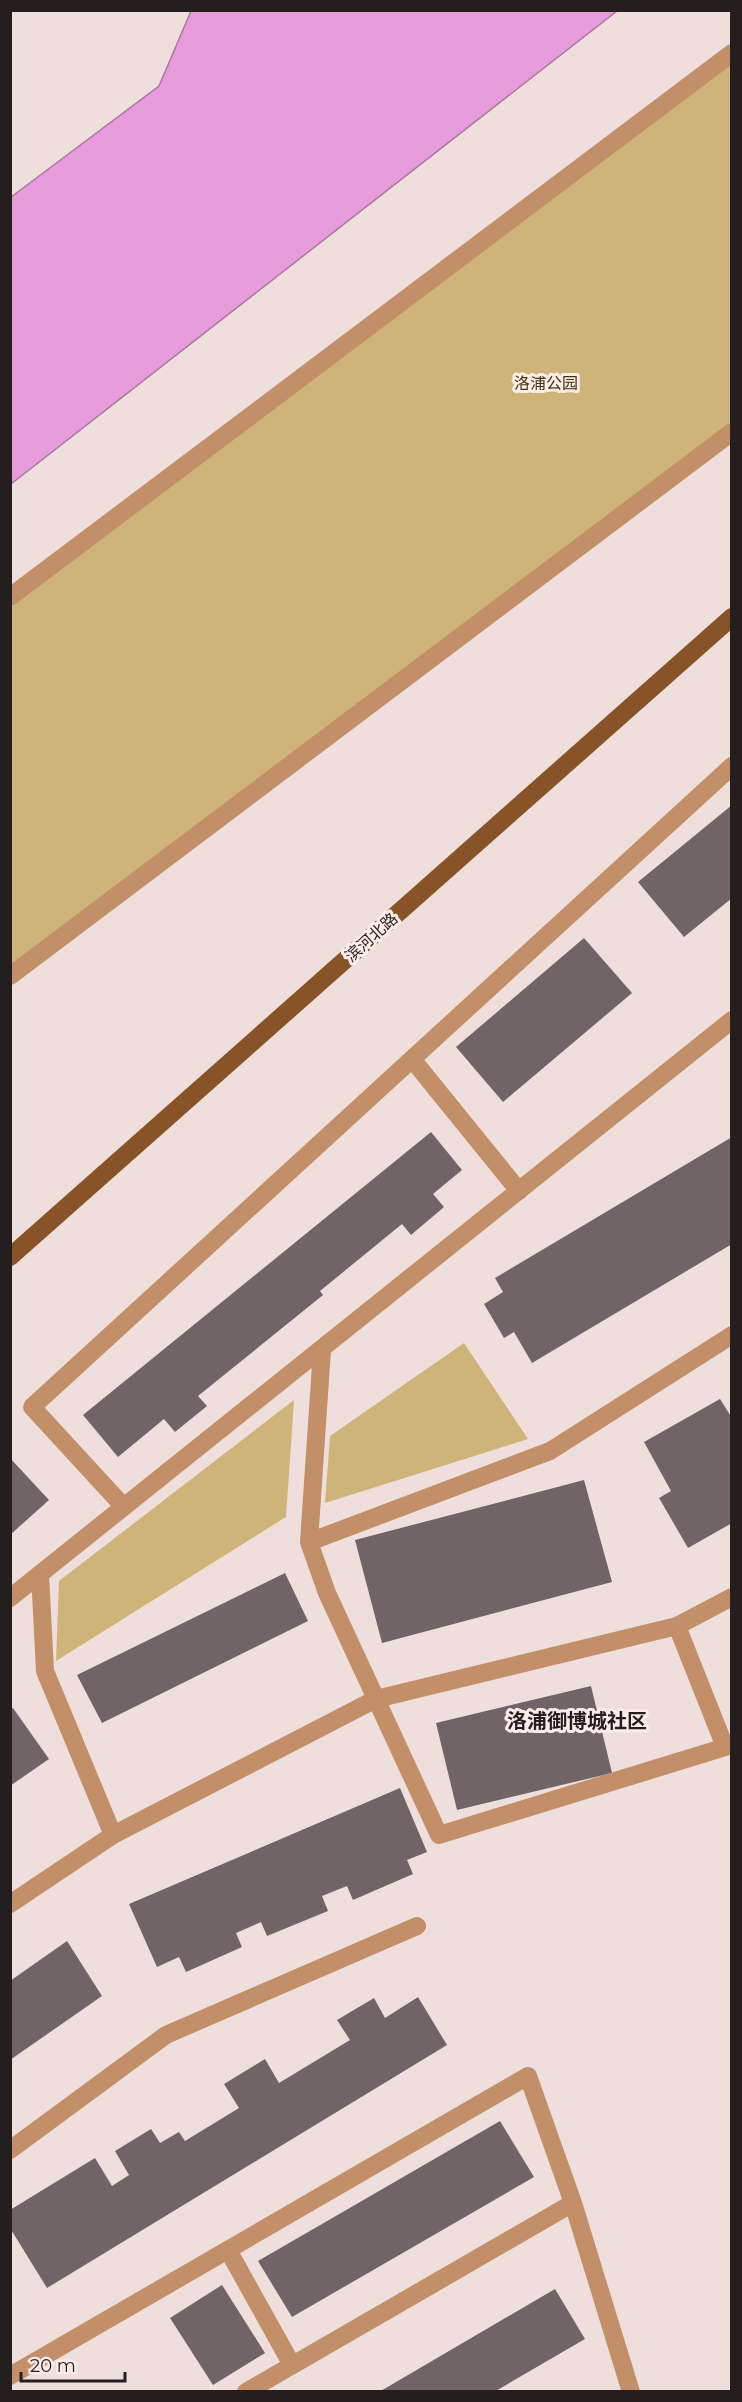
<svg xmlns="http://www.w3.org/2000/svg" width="742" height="2402" font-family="Montserrat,'Noto Sans SC',sans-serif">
<rect width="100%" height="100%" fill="#eedfdc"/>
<!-- green -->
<path fill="#cfb479" d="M731,53V432L11,976L10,597Z
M464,1343L528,1439L325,1503L330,1436Z
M294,1400L286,1517L56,1661L59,1581Z"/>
<!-- water -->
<path fill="#e69bda" stroke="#ac76a2" stroke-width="1.5" d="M191,11H617L11,484V197L159,86Z"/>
<!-- building -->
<path fill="#716467" d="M732,805V898L684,937L638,882Z
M584,938L632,993L503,1102L456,1047Z
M431,1132L462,1170L433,1194L444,1207L411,1235L402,1224L320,1291L323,1295L198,1396L207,1406L175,1432L164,1419L118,1457L83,1415Z
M732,1137V1244L532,1363L514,1332L504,1338L484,1304L503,1292L495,1278Z
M720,1399L732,1418V1523L688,1548L659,1498L671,1491L644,1442Z
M10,1458L49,1500L10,1535Z
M584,1480L612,1582L382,1643L355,1540Z
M285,1573L308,1621L102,1723L77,1675Z
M591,1686L612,1773L457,1810L436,1723Z
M13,1708L49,1759L10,1786V1710Z
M400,1788L427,1852L407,1860L413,1874L353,1900L347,1886L322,1896L328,1911L267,1936L261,1922L236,1933L242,1947L186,1972L179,1957L157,1967L129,1904Z
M67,1941L102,1996L10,2060V1981Z
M418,1997L447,2045L47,2288L10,2228V2210L95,2158L112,2186L129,2175L115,2151L151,2129L160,2143L179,2132L185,2141L239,2108L224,2084L265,2059L279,2083L350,2040L337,2020L374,1998L385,2018Z
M500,2121L534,2177L292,2317L258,2261Z
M222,2285L265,2353L213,2385L170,2318Z
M555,2289L585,2339L494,2392H379Z"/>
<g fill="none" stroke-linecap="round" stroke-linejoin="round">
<!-- minor -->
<path stroke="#c28f69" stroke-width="18" d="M10,597L732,53
M10,976L732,432
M412,1059L519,1191
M322,1350L309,1542L327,1593L439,1835L732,1745
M124,1507L32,1407L732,766
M309,1542L550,1451L732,1335
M40,1574L45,1671L113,1835L376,1699L677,1626L732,1597
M10,1598L732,1020
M677,1626L725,1747
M10,1904L113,1835
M10,2150L166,2035L417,1926
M228,2250L292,2365
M10,2376L528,2076L573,2203L631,2392
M246,2392L573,2203"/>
<!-- major -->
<path stroke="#885327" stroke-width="18" d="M10,1257L732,617"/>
</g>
<g text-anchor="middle" stroke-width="6" stroke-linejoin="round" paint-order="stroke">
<!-- park labels -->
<g font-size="16" fill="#433309" stroke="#fbece9">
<text x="546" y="389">洛浦公园</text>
</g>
<!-- street labels -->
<g font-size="16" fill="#241f1e" stroke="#fbece9">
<text transform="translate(371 937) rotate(-42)" y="6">滨河北路</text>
</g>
<!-- quarter labels -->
<g font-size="20" font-weight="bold" fill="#241f1e" stroke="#fbece9">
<text x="577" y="1728">洛浦御博城社区</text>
</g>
</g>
<!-- border -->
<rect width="742" height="2402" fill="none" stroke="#241f1e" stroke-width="24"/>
<!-- scale -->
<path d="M21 2372v9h104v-9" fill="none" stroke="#241f1e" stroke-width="3"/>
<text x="30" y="2372" font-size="18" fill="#241f1e" stroke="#fbece9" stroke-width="4.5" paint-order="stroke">20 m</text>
</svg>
